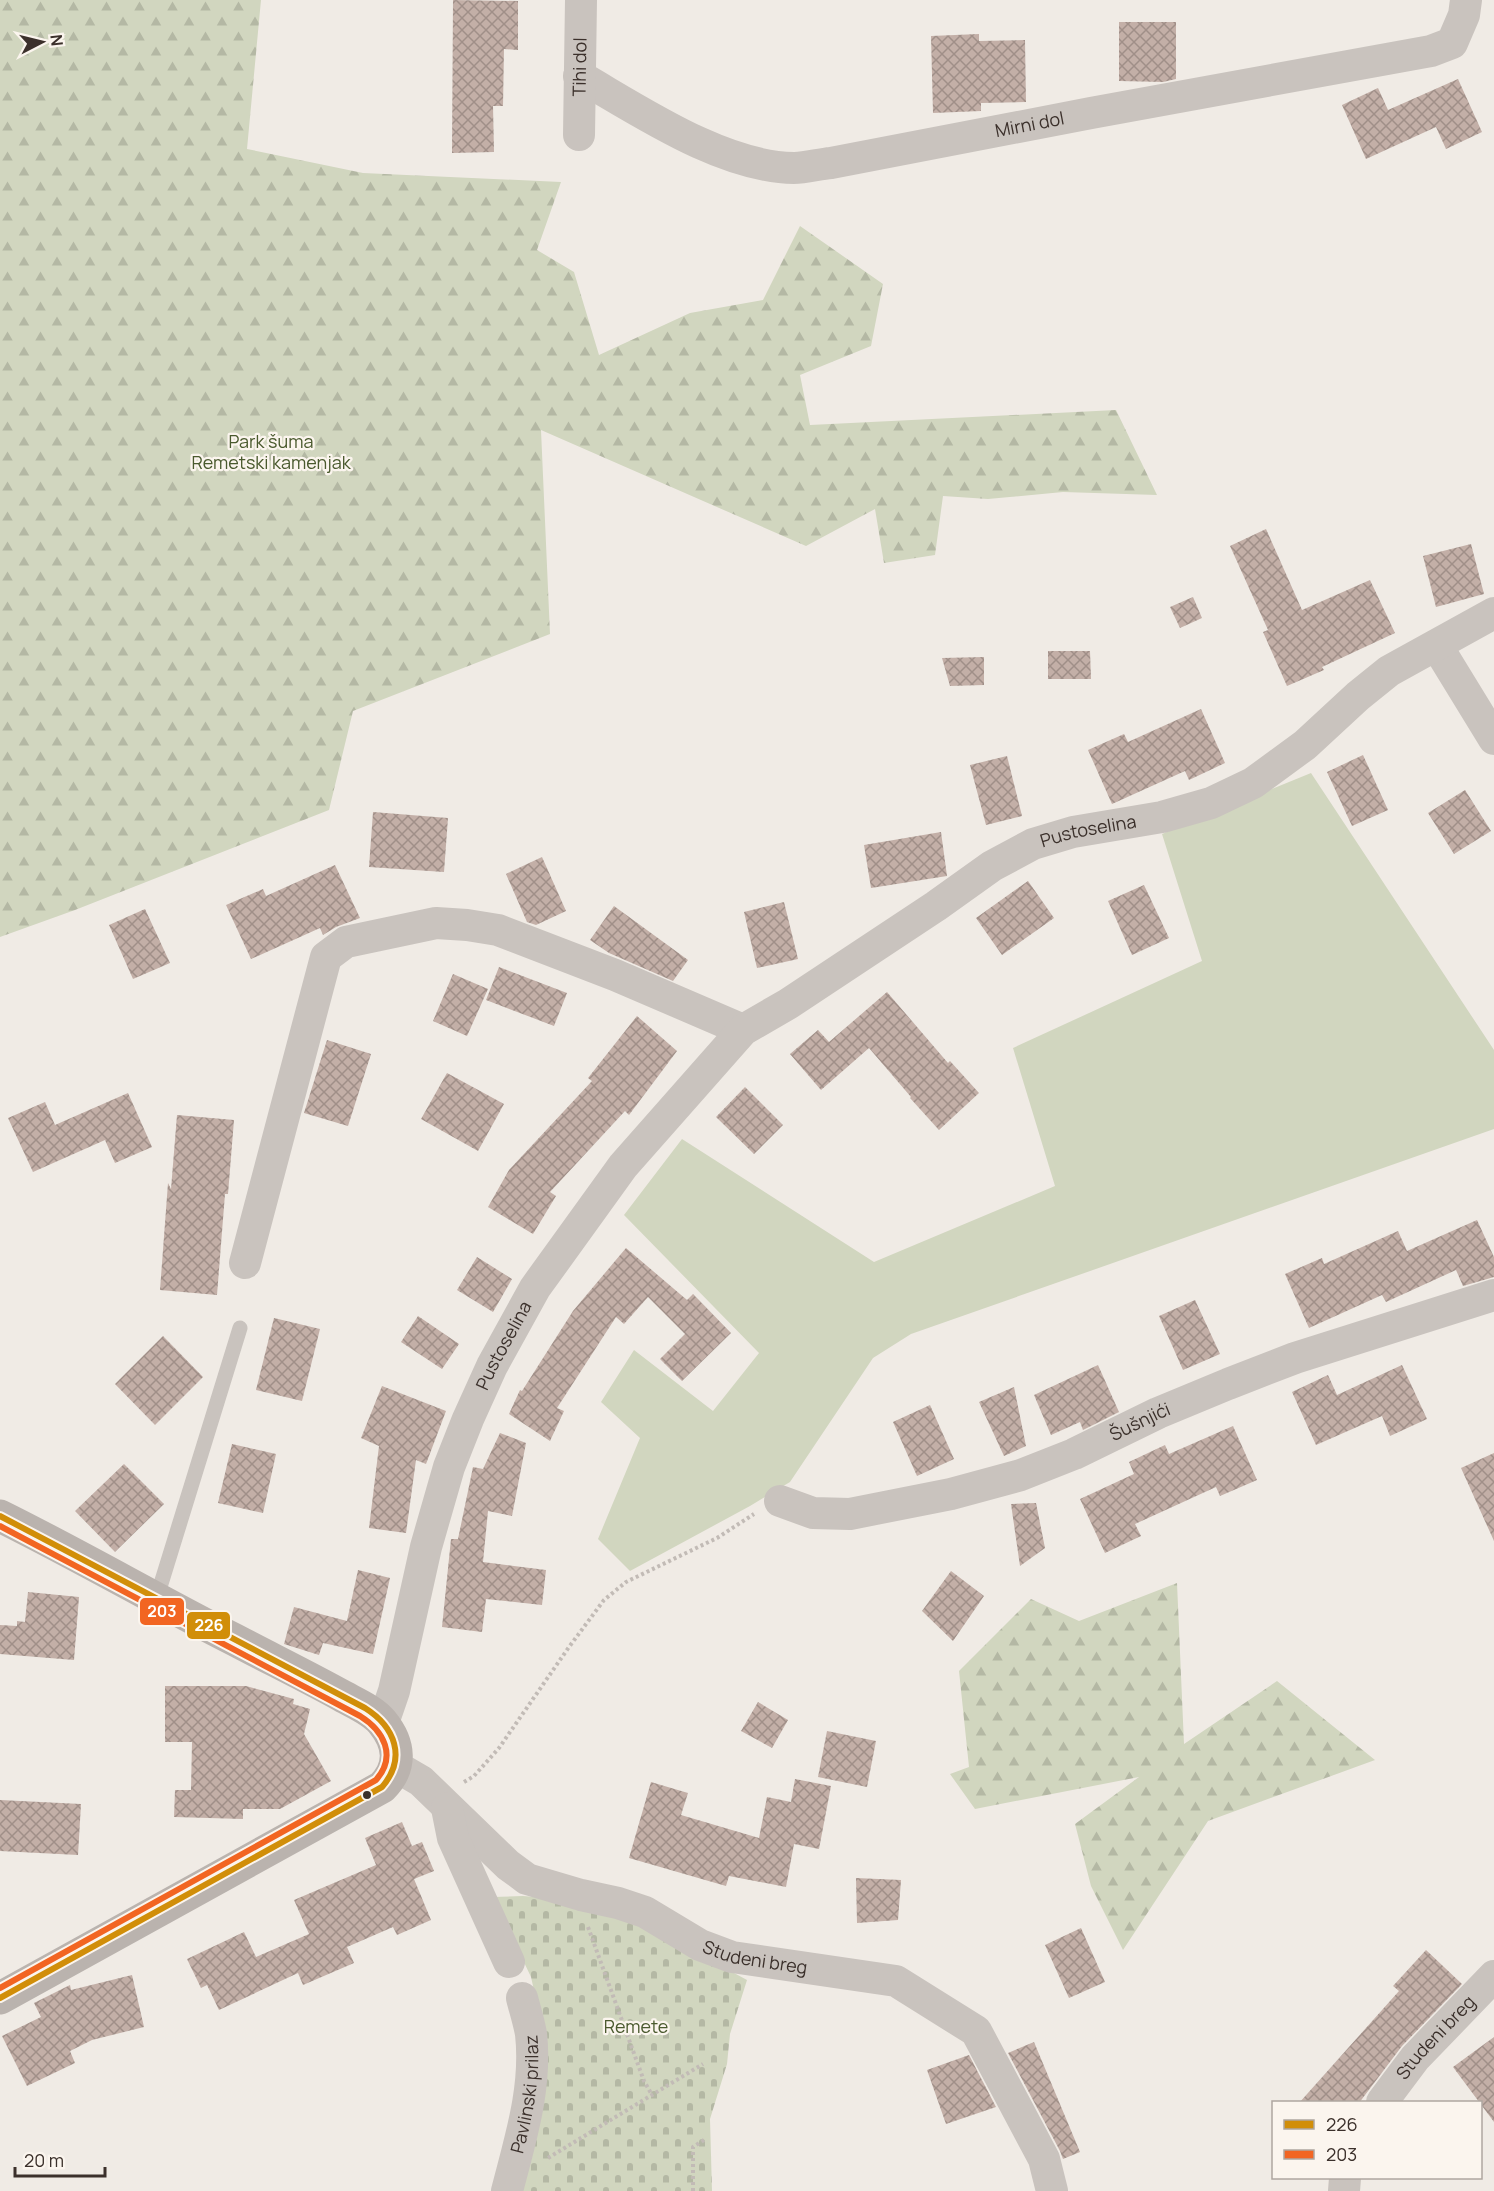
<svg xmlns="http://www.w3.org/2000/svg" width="1494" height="2191" font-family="Manrope,sans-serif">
<defs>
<pattern id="forest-firs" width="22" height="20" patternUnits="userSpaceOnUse" patternTransform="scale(1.5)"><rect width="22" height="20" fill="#d1d6bf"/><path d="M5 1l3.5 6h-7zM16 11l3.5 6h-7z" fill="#b4b8a4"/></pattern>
<pattern id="cemetery-stones" width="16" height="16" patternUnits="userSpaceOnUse" patternTransform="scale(1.5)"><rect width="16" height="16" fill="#d1d6bf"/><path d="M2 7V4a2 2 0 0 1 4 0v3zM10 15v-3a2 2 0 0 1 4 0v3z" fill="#b4b8a4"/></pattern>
<pattern id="building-cross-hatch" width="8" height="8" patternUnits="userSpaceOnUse" patternTransform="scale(1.5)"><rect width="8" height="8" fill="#c3afa7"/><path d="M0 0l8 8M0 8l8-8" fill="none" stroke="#a08f88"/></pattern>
</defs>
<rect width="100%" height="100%" fill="#f0ebe5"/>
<!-- forest -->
<path fill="url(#forest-firs)" d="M0,0H261L247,149L363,173L561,182L537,250L574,272L599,355L690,313L763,300L800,226L883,284L871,346L800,375L810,425L1116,410L1157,495L1063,492L988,499L943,496L935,555L884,563L875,509L806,546L541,430L550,634L353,711L329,810L75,910L0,937Z
M1177,1583L1184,1744L1277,1681L1375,1760L1208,1821L1123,1950L1091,1886L1075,1824L1139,1777L975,1809L950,1774L969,1767L959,1671L1031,1599L1079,1621Z"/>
<!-- cemetery -->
<path fill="url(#cemetery-stones)" d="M523,1896L560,1899L636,1920L747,1980L730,2034L727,2064L710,2119L712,2191H519L541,2022L531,1977L493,1897Z"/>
<!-- garden -->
<path fill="#d1d6bf" d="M1311,773L1494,1050V1129L911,1334L873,1358L790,1482L750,1506L630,1571L598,1539L640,1438L601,1402L634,1350L713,1411L759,1353L624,1215L682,1139L874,1262L1055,1186L1013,1048L1202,961L1162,834Z"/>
<!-- building -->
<path fill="url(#building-cross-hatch)" d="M453,0L518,1V50L504,49L503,106H493L494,152L452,153Z
M1119,22H1176V79L1163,82L1119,81Z
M979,34V41L1025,40L1026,102L981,103V111L933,113L931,36Z
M1458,79L1482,132L1446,149L1436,127L1366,159L1342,105L1378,88L1388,110Z
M1266,529L1302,610L1370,580L1395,633L1322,667L1324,670L1287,686L1263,632L1268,630L1230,546Z
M1471,544L1484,594L1436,607L1423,556Z
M1193,597L1202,618L1180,628L1170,607Z
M1048,651H1090L1091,679H1048Z
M984,657V685L950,686L942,658Z
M1201,709L1225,763L1189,780L1185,771L1112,804L1088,750L1124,734L1128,742Z
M1363,755L1388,810L1352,826L1327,772Z
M1007,756L1022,816L986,825L970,765Z
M1465,790L1491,831L1454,854L1428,813Z
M373,812L448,818L444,872L369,867Z
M941,832L947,876L871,888L864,845Z
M542,857L566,911L536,925L527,922L506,874Z
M335,865L360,918L336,927L323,935L320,928L251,959L226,905L263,889L266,896Z
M1028,881L1054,918L1002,955L976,918Z
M1144,885L1169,938L1132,955L1108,901Z
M784,902L798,959L757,968L744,912Z
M614,906L688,960L673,981L609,953L590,940Z
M145,909L170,963L133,979L109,925Z
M499,967L567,993L554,1026L486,1000Z
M453,974L488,989L467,1036L433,1021Z
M887,992L948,1063L950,1061L979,1093L939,1130L910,1098L911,1097L869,1048L821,1090L790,1054L818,1030L829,1042Z
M637,1016L677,1051L629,1115L625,1111L550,1192L556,1196L533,1234L488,1207L509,1170L592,1081L588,1078Z
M327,1040L371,1054L348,1126L304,1113Z
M447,1073L504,1104L478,1151L421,1119Z
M745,1087L783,1125L754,1154L716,1117Z
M128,1093L152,1147L115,1163L105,1140L33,1172L8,1118L45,1102L55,1125Z
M177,1115L234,1120L228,1194H225L217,1295L160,1290L168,1183L171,1189Z
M1477,1220L1494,1257V1277L1463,1286L1456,1270L1386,1302L1382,1295L1309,1328L1285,1274L1322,1258L1324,1264L1398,1231L1407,1251Z
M626,1248L687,1300L693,1294L731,1333L682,1381L660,1359L685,1334L648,1297L624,1324L616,1317L557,1408L564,1411L550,1441L509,1414L520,1390L522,1391L573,1311Z
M477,1257L512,1279L493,1312L457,1290Z
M1195,1300L1220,1354L1183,1370L1159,1316Z
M418,1316L459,1344L442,1369L401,1342Z
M274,1318L320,1329L302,1401L256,1390Z
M163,1336L203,1377L155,1425L115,1384Z
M1098,1365L1119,1412L1083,1430L1080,1422L1051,1435L1034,1395Z
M1402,1365L1427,1419L1390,1436L1382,1416L1316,1445L1292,1392L1328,1375L1337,1395Z
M382,1386L446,1411L426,1464L416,1460L406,1533L369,1528L379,1446L361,1438Z
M1014,1387L1026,1446L1004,1456L979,1402Z
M930,1405L954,1459L917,1476L893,1422Z
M1233,1426L1257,1480L1220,1496L1216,1487L1135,1524L1141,1536L1105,1553L1080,1499L1134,1474L1129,1462L1165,1445L1169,1454Z
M500,1433L526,1443L512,1516L488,1511L483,1562L546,1570L542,1605L486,1599L482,1632L442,1627L451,1539H458L473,1467L483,1469Z
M232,1444L276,1454L263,1513L218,1503Z
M1494,1453V1541L1461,1468Z
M124,1464L164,1504L115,1552L75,1511Z
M1036,1503L1045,1548L1020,1566L1011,1504Z
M358,1570L390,1578L373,1654L323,1643L319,1655L284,1644L294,1607L347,1621Z
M951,1571L984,1596L953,1641L922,1611Z
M28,1592L79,1597L74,1660L0,1654V1625L17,1626V1621L25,1622Z
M165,1686H246L294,1699L293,1704L310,1709L304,1734L331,1781L280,1809H243V1819L174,1817L175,1790H191L192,1742H165Z
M758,1702L788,1720L772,1748L741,1731Z
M827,1731L876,1741L867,1787L818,1777Z
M795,1779L831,1786L819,1849L794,1844L786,1887L729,1876L726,1886L629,1858L651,1782L688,1793L681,1815L759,1838L767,1797L791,1802Z
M0,1800L81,1804L78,1855L0,1851Z
M402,1822L412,1846L422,1842L434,1871L414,1879L431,1920L397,1935L393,1927L347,1947L354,1963L303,1985L298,1973L219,2010L207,1985L201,1988L187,1959L244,1932L256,1957L309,1934L294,1900L376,1865L365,1838Z
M856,1878L901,1880L898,1920L857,1923Z
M1081,1928L1105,1982L1069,1998L1045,1945Z
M1426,1950L1462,1984L1402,2046L1359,2103H1299L1399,1991L1393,1986Z
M132,1975L144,2027L92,2040L70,2051L75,2063L27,2086L2,2036L41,2017L34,2003L70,1985L71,1990Z
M1494,2037V2122L1453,2067Z
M1034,2042L1080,2152L1063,2159L1060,2151L1008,2053Z
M969,2055L996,2107L946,2124L927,2070Z"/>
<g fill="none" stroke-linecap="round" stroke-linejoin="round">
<!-- path -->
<path stroke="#c2bbb6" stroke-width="4" stroke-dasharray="3 3" stroke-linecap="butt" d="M464,1782L474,1776L499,1748L569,1647L604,1600L626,1582L717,1538L754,1514
M588,1927L644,2081L652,2095
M548,2158L703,2064
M693,2191V2147L704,2140"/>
<!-- service -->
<path stroke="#c9c3be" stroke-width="15" d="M156,1600L240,1328"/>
<!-- minor -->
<g stroke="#c9c3be" stroke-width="32">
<path id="s1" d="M579,76C640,111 722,167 794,168C806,168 819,164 831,163L1091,113L1431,51L1452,43L1464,15L1466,0"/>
<path id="s2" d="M579,135L581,0"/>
<path d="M1437,646L1494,739"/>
<path d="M245,1263L326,957L346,942L436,923L467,925L498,930L615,975L743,1030"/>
<path id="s3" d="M780,1501L813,1513L850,1514L951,1494L1021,1475L1074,1454L1158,1413L1228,1384L1295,1358L1494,1295"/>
<path id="s4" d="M383,1723L394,1691L426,1547L449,1467L468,1419L492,1366L535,1288L623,1166L743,1030L788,1004L936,906L992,866L1033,844L1073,832L1162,817L1211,803L1253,783L1305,745L1358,696L1389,671L1494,613"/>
<path id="s5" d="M397,1767L421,1781L508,1865L527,1879L581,1895L618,1903L645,1912L700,1945L732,1957L896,1981L976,2031L1044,2159L1052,2191"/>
<path d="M447,1808L453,1838L509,1962"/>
<path id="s6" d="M1382,2102L1415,2058L1494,1976"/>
<path id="s7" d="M507,2191C520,2140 537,2088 531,2034C529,2022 525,2010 522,1998"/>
<path d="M1344,2191L1345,2178"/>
</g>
<!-- secondary -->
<path stroke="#bab3ae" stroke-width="33" d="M0,1516C79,1555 156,1600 235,1640C271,1659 308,1677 344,1697C357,1704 373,1711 382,1722C400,1744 402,1767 382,1787L0,1998"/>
<defs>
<path id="bus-1" d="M0,1516L365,1708C395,1727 407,1758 382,1787L0,1998"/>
<path id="bus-2" d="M0,1526L360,1716C384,1731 397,1756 376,1780L0,1988"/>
</defs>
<!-- bus-1 casing -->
<use href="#bus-1" stroke="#fbf5ee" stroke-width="10"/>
<!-- bus-2 casing -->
<use href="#bus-2" stroke="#fbf5ee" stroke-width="10"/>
<!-- bus-1 -->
<use href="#bus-1" stroke="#d18e09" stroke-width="6"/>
<!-- bus-2 -->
<use href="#bus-2" stroke="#f26522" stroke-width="6"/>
</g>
<!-- markers -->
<circle fill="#3b302b" stroke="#fbf5ee" stroke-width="2" cx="367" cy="1795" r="5"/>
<g text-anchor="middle" stroke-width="4.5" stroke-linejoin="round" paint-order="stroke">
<!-- street labels -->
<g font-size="18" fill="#3b302b" stroke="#fbf5ee">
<text dy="6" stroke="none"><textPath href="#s2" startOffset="68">Tihi dol</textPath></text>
<text dy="6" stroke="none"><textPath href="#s1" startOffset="476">Mirni dol</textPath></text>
<text dy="6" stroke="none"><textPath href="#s4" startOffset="1197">Pustoselina</textPath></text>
<text dy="6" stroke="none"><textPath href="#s4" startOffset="398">Pustoselina</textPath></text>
<text dy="6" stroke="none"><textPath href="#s3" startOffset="378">Šušnjići</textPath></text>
<text dy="6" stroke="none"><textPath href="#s5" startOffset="416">Studeni breg</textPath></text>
<text dy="6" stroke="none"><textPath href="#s6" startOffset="84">Studeni breg</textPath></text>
<text dy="6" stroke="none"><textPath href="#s7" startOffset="99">Pavlinski prilaz</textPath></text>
</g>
<!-- park labels -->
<g font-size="18" fill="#4a5a2e" stroke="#fbf5ee">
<text x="271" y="448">Park šuma<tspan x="271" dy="21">Remetski kamenjak</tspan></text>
<text x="636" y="2033">Remete</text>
</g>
</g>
<g stroke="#fbf5ee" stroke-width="2">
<rect x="139" y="1597" width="46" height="29" rx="6" fill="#f26522"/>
<rect x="186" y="1611" width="45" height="29" rx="6" fill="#d18e09"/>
</g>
<g font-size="16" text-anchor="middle" font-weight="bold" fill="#fff">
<text x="162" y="1617">203</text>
<text x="209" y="1631">226</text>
</g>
<!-- legend -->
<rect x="1272" y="2101" width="210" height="78" fill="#fbf5ee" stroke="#aea6a0" stroke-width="1.5"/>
<rect x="1284" y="2120" width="30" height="9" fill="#d18e09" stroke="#aea6a0" stroke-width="1.5"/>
<text x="1326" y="2131" font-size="18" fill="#3b302b">226</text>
<rect x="1284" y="2150" width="30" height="9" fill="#f26522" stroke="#aea6a0" stroke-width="1.5"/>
<text x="1326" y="2161" font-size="18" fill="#3b302b">203</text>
<!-- north arrow -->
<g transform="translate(42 42) rotate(83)" stroke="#fbf5ee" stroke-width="4.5" paint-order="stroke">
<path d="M0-4.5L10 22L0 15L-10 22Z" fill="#3b302b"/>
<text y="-9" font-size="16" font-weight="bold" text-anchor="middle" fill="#3b302b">N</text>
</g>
<!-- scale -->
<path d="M15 2167v9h90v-9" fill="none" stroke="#3b302b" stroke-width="3"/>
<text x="24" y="2167" font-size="18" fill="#3b302b" stroke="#fbf5ee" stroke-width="4.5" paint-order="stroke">20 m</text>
</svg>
